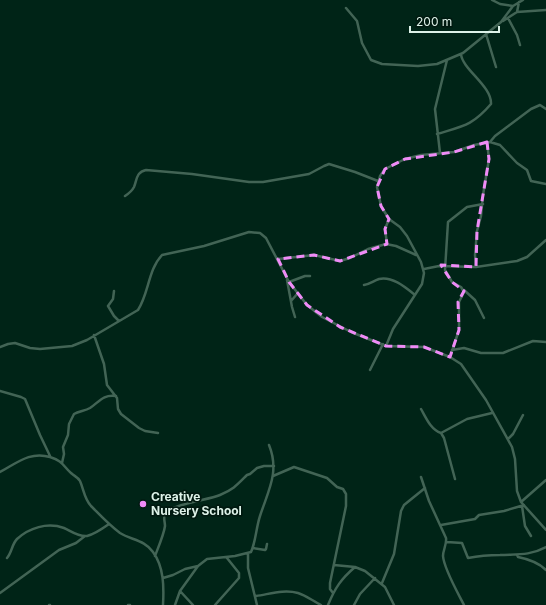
<svg xmlns="http://www.w3.org/2000/svg" width="546" height="605" font-family="Inter,sans-serif">
<rect width="100%" height="100%" fill="#002417"/>
<g fill="none" stroke-linecap="round" stroke-linejoin="round">
<!-- street -->
<path stroke="#426455" stroke-width="2.5" d="M492,0L500,4L513,6
M346,8L357,21L362,43L371,60L382,64L418,66L437,64L463,53L501,22L513,6L523,0
M517,12L546,10
M508,18L517,35L520,45
M503,21L517,12L519,2
M486,34L496,67
M437,134C463,126 472,126 491,104C492,86 462,69 461,54
M490,142L495,136L531,109L540,105L546,109
M440,153L435,109L447,60
M125,196C128,194 132,191 134,187C137,180 136,172 146,170L192,174L249,182H263L309,174L324,166L329,164L355,172L378,181
M387,244L385,229L389,219
M278,259L314,255L340,261L350,258L368,249L386,244L396,246L416,255
M476,267L475,255L477,231L481,216L483,195L489,159L487,142
M424,269L439,266L476,267L517,261L527,257L546,240
M287,280L292,307L295,317
M289,282L305,276H310
M364,285C370,284 373,281 379,279C392,276 405,287 415,295
M464,290L475,300L484,318
M114,291L113,299L108,306L114,316L119,321
M291,301L298,293
M94,335L104,364L107,385L117,398L118,409L121,414L139,428L145,431L158,433
M386,346L393,329L422,284L424,273L421,262L407,236L400,227L389,219L381,206L377,187L380,176L385,169L405,159L421,155L454,152L474,145L490,142L500,145L517,163L527,170L531,181L546,184
M0,347L8,344L15,343L30,348L40,349L72,346L87,340L138,310C149,293 148,270 162,255L204,246L249,232L260,233L266,238L289,282L307,305L322,317L351,332L386,346L424,347L450,357L461,364L486,400L512,447L515,459L517,491L521,502L546,530
M452,350L464,348L481,353H503L533,341L546,342
M450,357L459,330V302L464,292L461,287L452,282L445,270L448,222L467,207L483,204
M370,370L383,344
M0,391L21,397L25,399L40,435L50,456
M421,409C426,418 431,430 441,433L444,438L455,479
M441,433L467,419L492,413
M508,439L513,434L523,415
M62,463L64,454L63,447L68,435L69,424L74,414C79,411 85,411 90,408C99,402 103,394 116,396
M0,472C17,463 30,451 50,457C63,461 63,466 71,473C74,476 78,477 80,481C84,490 84,498 91,506C100,515 109,525 120,533C131,540 145,540 153,552C164,567 164,587 163,605
M273,476L294,467L327,478L337,487L343,489L346,494V506L330,583V589L333,593
M421,477L429,501L446,538C447,544 443,550 443,556C444,569 458,593 464,605
M521,502L546,480
M522,506L525,526L531,536
M441,525L475,519L479,515L504,511L524,505
M447,542L462,543L468,558C478,556 489,555 500,555C518,554 529,556 546,547
M253,548L265,550L266,549L267,544
M248,553V568L257,605
M517,555L518,557C528,559 539,563 546,570
M155,556C158,548 164,534 165,526C165,522 163,517 165,514C169,505 208,500 220,495C234,489 237,485 247,475L250,474L257,468L264,466H274
M7,558C12,552 12,544 17,539C29,528 47,522 64,528C71,531 78,537 87,536C95,534 102,529 109,524
M334,565L355,567L365,571L385,587L394,605
M163,578L173,575L185,569L198,566L207,559L235,556L251,552C256,541 256,528 260,516C268,491 280,472 269,445
M382,583L394,554L401,511L404,505L425,488
M180,591L193,605
M0,593L59,550L76,543L85,536
M256,596C270,594 284,589 298,593C305,595 313,601 321,605
M49,605H50
M128,605H130
M175,605L180,591L198,566
M215,605L239,578V573L227,558
M328,605C335,588 341,579 355,567
M354,605L360,594L375,578"/>
</g>
<!-- marked area -->
<path fill="none" stroke="#ef8bf7" stroke-width="3" stroke-dasharray="8 5" stroke-linejoin="round" d="M487,142L489,159L477,231L476,267L441,265L452,282L464,291L458,302L459,330L450,357L424,347L386,346L340,327L307,305L289,282L278,259L314,255L340,261L387,244L385,229L389,219L381,206L377,187L385,169L405,159L454,152Z"/>
<!-- markers -->
<circle fill="#ef8bf7" stroke="#001910" stroke-width="1.5" cx="143" cy="504" r="4"/>
<g text-anchor="middle" stroke-width="3.5" stroke-linejoin="round" paint-order="stroke">
<!-- poi labels -->
<g font-size="12" font-weight="bold" fill="#ddf1e8" stroke="#001910" text-anchor="start">
<text x="151" y="501">Creative<tspan x="151" dy="14">Nursery School</tspan></text>
</g>
</g>
<!-- scale -->
<path d="M410 26v6h89v-6" fill="none" stroke="#ddf1e8" stroke-width="2"/>
<text x="416" y="26" font-size="12" fill="#ddf1e8" stroke="#001910" stroke-width="3" paint-order="stroke">200 m</text>
</svg>
